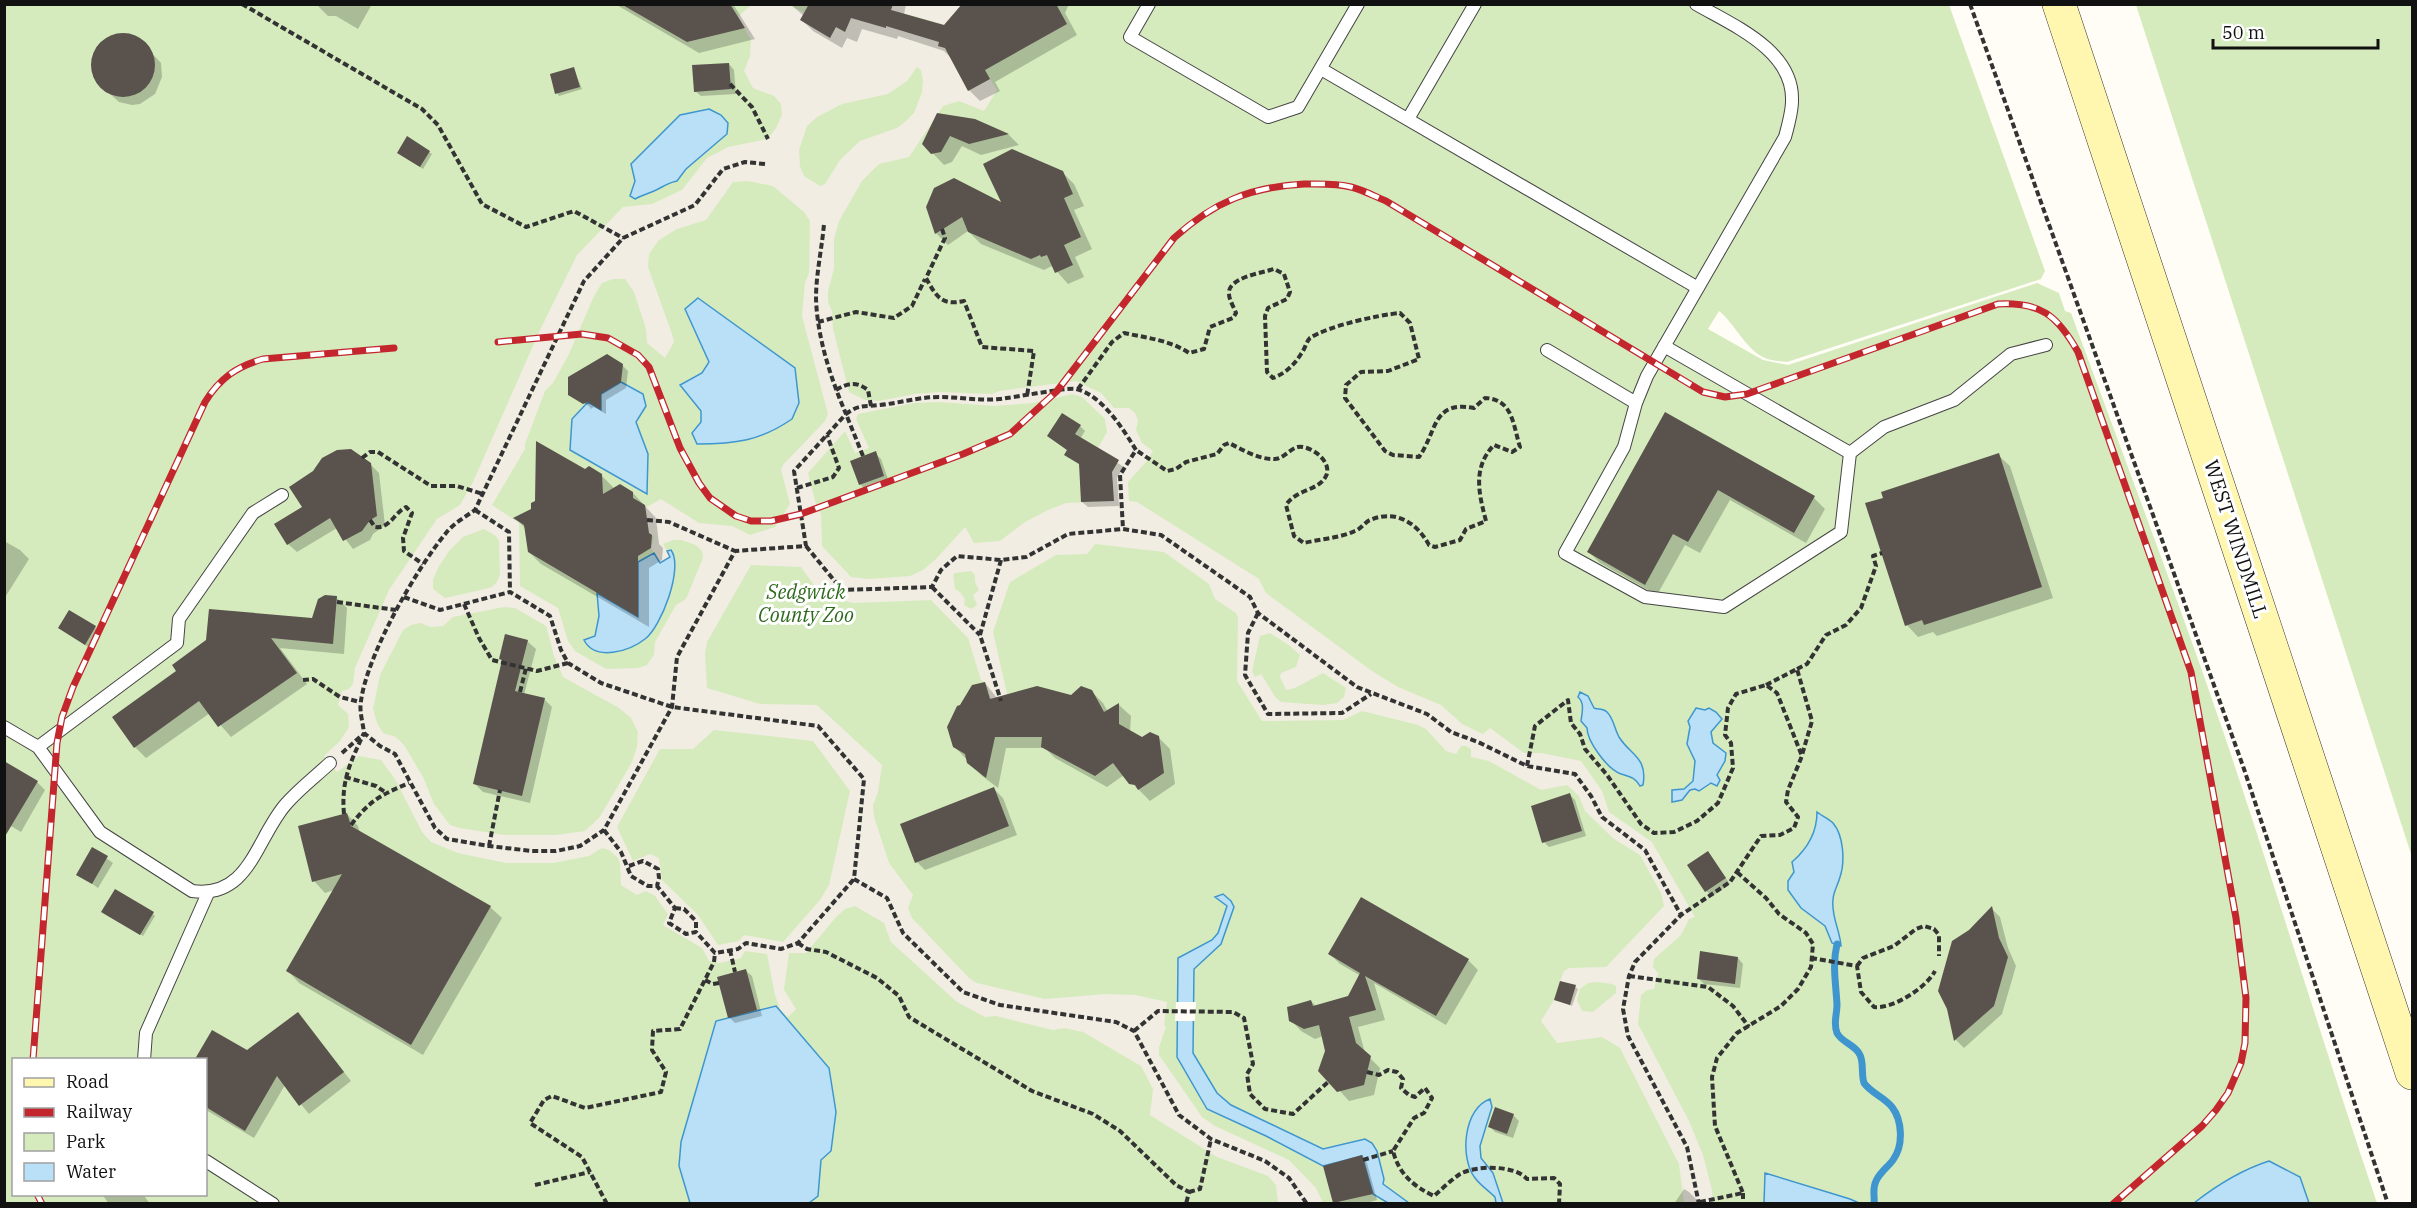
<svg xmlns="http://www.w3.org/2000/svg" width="2417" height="1208" font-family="'IBM Plex Serif',serif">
<rect width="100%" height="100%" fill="#fffdf5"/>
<!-- green -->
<path fill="#d5ebbd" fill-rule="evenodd" d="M5,4L1949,5L2045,271L2041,279L1787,362C1780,361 1770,361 1763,357C1745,348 1735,324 1719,311L1708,329L1763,360L1788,365L2037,283L2059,293L2065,311L2071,313C2122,452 2175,591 2223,731C2276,888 2324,1047 2377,1203L5,1204ZM14,1060H206V1194H14Z
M2136,5H2412V857Z"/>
<!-- plaza -->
<path fill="#f1ede2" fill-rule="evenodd" d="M751,5H789L845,32L852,15L861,21L885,28L887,25L939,42L938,46L945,48L968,91L990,79L997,90L984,111L959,101L943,106L909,157L879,164L862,181L839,221L834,239V269L828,291V302L832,311L833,329L849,392L865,400L879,401L914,394L940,392L992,394L999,391L1076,381L1101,393L1114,408H1129L1135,413L1138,420L1136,430L1142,443L1153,451L1146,462L1128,482L1129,501L1137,502L1259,579L1266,593L1372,671L1398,687L1441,705L1462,724L1483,734L1490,728L1524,753H1541L1581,761L1602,791L1609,812L1652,842L1695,917L1689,919L1681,935L1654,959L1653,967L1658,973L1654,989L1647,990L1641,995L1638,1024L1689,1121L1703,1155L1712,1190L1713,1203H1684L1679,1164L1620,1048L1602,1037L1557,1043L1541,1021L1554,1000L1570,1005L1576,986L1560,981L1564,971L1569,968L1606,967L1664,906L1661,893L1640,855L1614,839L1585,811L1579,796L1567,785L1541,790L1489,761L1471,757V749L1466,746H1461L1456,754L1446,751L1426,729L1418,725L1362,711L1343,720L1262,721L1237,681L1238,618L1236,613L1215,599L1209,584L1164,552L1095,544L1087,554L1056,555L1010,582L993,632L1008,698L992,701L986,683L981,680L968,638L931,600L854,603L822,596L801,567L751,565L707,642L705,654L707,688L760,704L817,705L882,765L878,792L873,805L874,817L889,863L913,895L908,908L912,918L969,978L977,983L1045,999L1106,994L1135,995L1167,1002L1164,1025L1166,1027L1159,1047V1055L1202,1117L1215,1126L1289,1160L1316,1188L1323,1203H1278L1276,1185L1268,1176L1217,1157L1150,1115L1153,1089L1141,1066L1083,1032L1064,1028L1053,1030L996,1016L985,1017L957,1002L891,942L884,923L855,906L845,909L836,917L806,953H789L784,990L796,1009L788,1017L780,1009L775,995L767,954L745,951L741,958L720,963L709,961L702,948L663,925L668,914L655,896L646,891L637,895L621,885L620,864L618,858L609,850L602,848L589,856L553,863H506L458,853L431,842L422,832L395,779L381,760L359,756L337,772L324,756L340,741L349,727L348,714L338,705L342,691L349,689L353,684L355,668L389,590L437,519L460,505L473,482L540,330L577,255L623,207L652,204L682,190L707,158L728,147L768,139L776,128L782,115L781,104L774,96L753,88L744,71L750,56L751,40L738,17ZM917,67L921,70L923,81L922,92L914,113L905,122L897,128L860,141L840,160L825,184L820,186L804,176L800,166L799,150L807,126L817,117L842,104L888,94L907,81ZM748,181L773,186L804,212L810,221L809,273L805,283L802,316L828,414L825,421L783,465L781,470L790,504L775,527L750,535L732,526L699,523L661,499L645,508L649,533L654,537L651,548L660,563L670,557L663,544L673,540H681L696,545L702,551L703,558L686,599L676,605L655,642L654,655L647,665L638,668L606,669L575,651L568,641L558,608L520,586L519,523L492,505L525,449V444L545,391L553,383L568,356L594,296L602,283L613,279H625L634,292L646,329L647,343L665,358L674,342L672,334L648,267L649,254L659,240L677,229L706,220L733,182ZM1072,394L1082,397L1105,419L1107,432L1092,459L1101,450L1119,460L1112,472L1079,464L1080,482L1113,481V501L1066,503L1048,510L1025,522L1000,541L974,543L965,527L936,559L923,570L910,576L869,579L851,577L822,546L821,514L815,501L808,473L845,431L855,453L869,448L856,419L858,414L914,403L938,402L995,406L1033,403ZM484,529L496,536L499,541L500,574L497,582L492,587L481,590L445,598L433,589V580L438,568L449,551L463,537ZM971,571L975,575V582L979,590L973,595L977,605L971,609L964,605L965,599L960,592L955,589L953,575L955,573ZM504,607L515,608L546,626L554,656L563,677L619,708L631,718L638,732L637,747L631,764L599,818L585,831L556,835H504L460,828L450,825L434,804L423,777L404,745L396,737L383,733L377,723L373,709L380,675L403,630L411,625L420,623L431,627L443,626L453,617ZM1270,633L1290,646L1300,655L1296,667L1281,673L1280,677L1286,690L1295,688L1323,673L1346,688L1344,697L1337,703L1323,705L1281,702L1276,698L1261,674L1255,677L1252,671L1260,636ZM714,730L813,741L850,791L829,885L820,900L783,942L744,935L739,941L718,945L698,915L662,880L659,858L650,854L633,861L617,827L660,749H693ZM1597,982L1612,984L1616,986V993L1593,1012L1582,1011L1577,1000L1580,989L1588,983Z
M893,5H963L946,25L891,10Z"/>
<!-- water -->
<path fill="#b9e0f7" stroke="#3f96cf" stroke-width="1.5" d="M709,109L721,115L728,123L727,134L686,169L677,181C667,183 663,187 654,191C647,194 642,195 635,199L630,196L635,181L631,164L680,115Z
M698,298L795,368L799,403L792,419C760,441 735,444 697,444L692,433L701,422V411L680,385L702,373L709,362L685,309Z
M621,382L643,394L646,406L636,422L648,454L647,494L570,450L572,419L588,402L601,410V394Z
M671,550C684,568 661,627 645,639C630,651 595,662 584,640L595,636L599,616L597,593L638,617V562L654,553L660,563L670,557L667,551Z
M1580,692L1588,696L1594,708C1599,710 1603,708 1607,712C1614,719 1614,728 1619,737C1630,755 1648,757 1643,785L1640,786C1635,777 1630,777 1621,774C1607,769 1587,741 1587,728L1581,721C1582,713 1585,703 1578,697Z
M1696,708L1705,710L1709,708L1716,712L1722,719L1711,732L1713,743L1726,753L1725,761L1717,775L1720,780L1717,786L1711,783L1699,791L1695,789L1690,790L1682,800L1672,802V790L1684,789L1693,781L1695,761L1687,744L1690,727L1688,721Z
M1817,812C1822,816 1829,819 1833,823C1844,836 1845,862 1840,877C1838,885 1833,892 1833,900C1831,916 1840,930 1841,946L1832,943L1825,926L1801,908L1788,890V881L1794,872L1792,862C1806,850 1817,833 1817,812Z
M1223,894L1231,901L1234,907L1221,944L1194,969L1193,1053L1217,1093L1231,1105L1323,1149L1365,1139L1372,1143L1377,1151L1384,1179L1383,1184L1409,1203H1388L1373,1194L1362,1156L1323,1166L1266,1136L1207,1109L1177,1057L1178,958L1212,940L1218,933L1227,906L1215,897Z
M776,1006L829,1068L836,1112L831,1151L821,1160L818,1196L809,1203H690L679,1166L681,1142L716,1021Z
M1490,1099L1492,1107L1480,1146L1481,1158L1493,1173L1503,1203H1496L1495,1197C1489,1191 1480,1185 1475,1178C1459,1157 1464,1108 1490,1099Z
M2269,1161L2300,1177L2309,1203H2194C2217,1185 2241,1170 2269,1161Z
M1765,1173L1850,1199L1859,1203H1764Z"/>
<!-- pier -->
<path fill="#fffdf5" d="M1176,1002H1196L1195,1021H1175Z"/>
<!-- shadow -->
<path fill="#0003" d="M316,4H372L358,29L336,16H328Z
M615,4H733L755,39L699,53Z
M790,4H906L904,15L945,27L964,4H1069L1065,13L1077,35L995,82L1000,91L980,101L969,90L950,57L944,51L898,36L897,39L862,29L857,42L847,38L842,48L813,31L802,20L804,16Z
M120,35L131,36L141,41L161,63L162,77L155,94L140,104L132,105L119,102L99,84L93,65L94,56L102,43Z
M729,64L734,70L736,94L701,96L695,91Z
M574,69L582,89L559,96L557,93Z
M974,120L1009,135L1019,145L981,155L962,146L952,162L944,165L923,143Z
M429,152L432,154L423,169L401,155Z
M1062,172L1074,184L1084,206L1074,210L1092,249L1075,257L1084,277L1068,284L1052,266L1044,270L981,244L968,231L948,245L936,233L927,207L1004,205Z
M622,365L628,371L626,388L606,400V414L594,407L590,409V407L573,396Z
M1665,414L1814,498L1825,509L1806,543L1730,500L1700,553L1685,545L1657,595L1600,563L1588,551Z
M1080,426L1085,431L1080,439L1124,467L1117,478L1119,506L1088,507L1082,502L1081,465L1066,454L1068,451L1049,436Z
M875,453L881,459L889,482L866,490L860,484Z
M1998,455L2010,466L2053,598L1937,636L1933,632L1918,637L1907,625Z
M370,464L379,473L385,525L373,534L370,540L353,549L337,528L297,552L288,544Z
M585,471L601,475L613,487L614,490L633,493L656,518L659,544L663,548L662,560L649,568V627L541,564L529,552L526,529L516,519L533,509Z
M4,541L20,550L29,559L4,599Z
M336,597L347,608L344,654L280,648L307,684L231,737L210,713L146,758L135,747L179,671L314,620Z
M95,627L100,633L91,649L60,628Z
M527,641L536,649L524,695L544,699L552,707L530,803L483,792L475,784Z
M985,683L997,698L1071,697L1091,691L1103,703L1108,712L1119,705L1131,716L1130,732L1142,739L1158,737L1170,749L1175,784L1150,801L1124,775L1107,787L1055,758L1045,748H1006L998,788L981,775L954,746Z
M37,782L45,790L21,832L4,822Z
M994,789L1003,798L1017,835L925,870L917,862Z
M1570,795L1575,800L1586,836L1549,847L1544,842Z
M347,814L358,826L360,833L490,907L502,918L423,1055L299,983L288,971L334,890L325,893L314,881Z
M93,849L113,863L98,888L78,874Z
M1708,853L1730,884L1712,896L1706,891Z
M1992,909L2000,917L2008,948L2016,966L2002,1014L1964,1048L1956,1040L1948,1008L1970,932Z
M105,914H153L155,916L143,936Z
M1330,954L1468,960L1478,970L1446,1025L1374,983L1385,1020L1358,1027L1365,1053L1380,1068L1374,1095L1349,1101L1339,1090L1323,1036L1315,1039L1301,1031L1291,1020L1311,1001L1316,1006L1349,997L1361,976L1340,964Z
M1738,958L1743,964L1740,988L1704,984L1698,978Z
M746,971L752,976L762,1016L735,1023L729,1017Z
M1575,987L1578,989L1572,1006L1556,1000Z
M298,1014L351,1081L309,1114L285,1085L254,1138L206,1110V1060H197L213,1032L248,1052Z
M1513,1115L1519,1121L1513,1138L1495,1132L1489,1126Z
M1361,1157L1367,1163L1377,1200L1363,1204H1334L1325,1167Z
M1684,1189L1689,1192L1701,1204H1674Z
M102,1194H143L150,1204H109Z"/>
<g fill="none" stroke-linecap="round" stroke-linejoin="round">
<!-- stream -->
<path stroke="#3f96cf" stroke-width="7" d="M1837,944C1832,965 1836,984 1837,1005C1837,1014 1833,1024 1837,1033C1842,1043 1856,1045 1860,1055C1864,1063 1861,1074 1864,1083C1871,1093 1884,1097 1892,1107C1902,1120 1904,1145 1893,1160C1888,1167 1880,1172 1876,1181C1872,1189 1875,1196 1874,1204"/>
</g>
<!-- building -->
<path fill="#5a524d" d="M621,4H730L745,28L687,42Z
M809,4H893L891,10L944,25L962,4H1056L1067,24L985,70L990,79L968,91L945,48L938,46L939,42L886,26V28L851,18L845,32L836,27L830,38L800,20Z
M91 65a32 32 0 1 1 64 0a32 32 0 1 1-64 0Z
M729,63L731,89L694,92L692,65Z
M574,67L580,87L555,94L550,74Z
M937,113L975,119L1009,134L969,144L950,136L941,152L931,154L922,144Z
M407,136L430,151L420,167L397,153Z
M1012,149L1063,171L1073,194L1064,198L1081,237L1064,245L1073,265L1055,273L1047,255L1041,257L1040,255L1031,259L968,232L962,217L935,234L926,207L934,188L954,178L1001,202L983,164Z
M607,354L623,364L621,382L601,394V410L588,402L583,404L568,395V377Z
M1665,412L1815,496L1794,533L1718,490L1688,542L1673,534L1645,585L1587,552Z
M1062,413L1081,425L1075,434L1119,460L1112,472L1114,501L1081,502L1079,464L1064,455L1067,450L1047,436Z
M536,441L585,469L589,466L602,474L603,494L620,484L633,492V498L645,505L649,533L652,535L651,548L638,556V617L528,552L524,525L513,518L531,509V503L535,501Z
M351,449L371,463L377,516L370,520L362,531L343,541L330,518L287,545L274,524L302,507L289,487L313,471L322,458L337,450Z
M876,451L884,476L859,485L850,461Z
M1999,453L2042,587L1924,625L1922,620L1905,626L1865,503L1883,498L1881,492Z
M325,595L337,596L333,644L271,638L297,673L218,727L199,701L134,748L112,717L176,671L172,665L206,640L209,609L312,618L318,599Z
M69,610L96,626L85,645L58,628Z
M505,634L528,640L515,691L545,698L522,796L473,784L502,660L499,659Z
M985,682L990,699L1037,686L1071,695L1081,686L1092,690L1104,712L1119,703V724L1142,737L1150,732L1159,736L1164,773L1138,790L1135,785L1129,784L1113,763L1095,776L1041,747L1042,737H995L986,778L967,763L965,754L953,747L947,727L957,706L960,705L972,685Z
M4,761L38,781L4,838Z
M994,787L1009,826L915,863L900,824Z
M1570,793L1582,831L1542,843L1531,806Z
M347,813L351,826L491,906L411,1045L286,971L342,874L312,882L298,826Z
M92,847L108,856L92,884L76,875Z
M1708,851L1726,878L1705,892L1687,865Z
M115,889L154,912L140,935L101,912Z
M1361,897L1469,959L1436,1016L1365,976L1376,1010L1349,1017L1356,1043L1371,1056L1364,1085L1337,1092L1318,1071L1325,1051L1319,1025L1304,1029L1289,1021L1287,1007L1311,1000L1313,1006L1348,996L1360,973L1328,954Z
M1992,906L1999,938L2008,957L1994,1006L1954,1041L1947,1009L1938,991L1943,973L1952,941L1969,930Z
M1700,951L1738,957L1735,984L1697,979Z
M746,969L757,1010L728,1018L717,977Z
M1560,981L1576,985L1570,1005L1554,1000Z
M298,1012L344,1072L299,1106L277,1076L245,1131L206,1107V1059H195L212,1030L247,1050Z
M1495,1107L1514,1114L1507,1134L1488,1127Z
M1362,1155L1373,1194L1333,1203L1323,1166Z"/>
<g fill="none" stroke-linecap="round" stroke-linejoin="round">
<defs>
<path id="lane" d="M1149,4L1130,37L1268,117L1298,107L1358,4
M1696,4C1732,25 1794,50 1792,101C1792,112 1788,126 1785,137L1647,376L1636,403L1624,447L1565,553L1645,597L1724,607L1841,532L1850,453
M1321,69L1698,288
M1408,119L1475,4
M1664,346L1850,453L1884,427L1954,400L2011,354L2046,345
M1547,350L1636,403
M4,727L38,747L100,832L192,891C250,899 256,838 286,804C299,789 315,777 330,763
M38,747L177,643L179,619L253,513L282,495
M144,1060L146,1033L208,893
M206,1161L273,1204"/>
<path id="secondary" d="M2059,4L2412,1073"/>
</defs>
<!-- lane casing -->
<use href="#lane" stroke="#444" stroke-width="14"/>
<!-- secondary casing -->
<use href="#secondary" stroke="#333" stroke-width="34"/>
<!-- path -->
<path stroke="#333" stroke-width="4" stroke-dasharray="6 3" stroke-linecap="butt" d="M242,4L422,109L438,125L482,204L526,227L574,211L623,238
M1970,4L2244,769L2388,1204
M730,84L752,107L768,139
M765,164L745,162L723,169L695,205L623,238L584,281L475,510C465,517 453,524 446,533C416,569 367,655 361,701C359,711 363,723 364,733L380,746L395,754L435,828L447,839L489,846L532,851H556L580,846L604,830L672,707L677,657L735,551L806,546L794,471L846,414C831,379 817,337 816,298C816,274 822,248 824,224
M942,229L945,238L926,278C936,296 941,306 964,301L982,347L1034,351L1027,396
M818,322L856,312L894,318L912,306L925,279
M1078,389L1112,342L1124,333C1147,338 1170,340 1189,353L1204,349L1210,327L1233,318L1236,313C1234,307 1229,300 1229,294C1227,278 1261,273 1274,269L1284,274L1290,292L1287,299L1268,308L1265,316L1267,372L1273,378C1286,373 1294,365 1301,354C1305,349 1306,342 1310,338C1328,326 1378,315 1400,313L1410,323L1419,359L1388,371L1361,372L1346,385L1345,398L1385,451L1393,455L1419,457C1437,432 1432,400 1474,408L1485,398C1513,399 1513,425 1520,447L1512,452L1494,445C1472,468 1479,494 1486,521L1466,529L1460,540L1435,547L1429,545C1417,523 1396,509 1370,520C1365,522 1361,529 1355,531C1340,538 1320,539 1304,543L1294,536L1286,505C1296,489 1319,491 1326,476C1333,462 1311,445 1298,447C1289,449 1283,460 1273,459C1258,459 1243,450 1229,443L1224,445L1217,454L1186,462L1176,469L1167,471L1136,450
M836,390C848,383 856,381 868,390L871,406
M863,456L846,414C859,404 864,407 880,405C900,403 918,397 939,397C959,397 979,401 999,399C1012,398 1068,387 1076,389C1102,395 1123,429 1136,450L1120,475L1123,529
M362,458L370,452H378L431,486H457L483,494
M797,488L833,477L839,468L827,435
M475,510L509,532L510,592
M370,520L375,527C390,529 394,513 406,507L412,513L403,538L404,551L423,564
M647,520L669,522L735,551
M806,546L842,590L932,587L941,570L957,556L1001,560L1026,557L1068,534L1123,529L1161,535L1250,597L1258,613L1357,687L1427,714L1451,732L1478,742L1527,766L1575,774L1591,796L1602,817L1645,850L1681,915L1635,962L1629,976L1623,1009L1628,1036L1687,1147L1699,1204
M1001,560L980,635L1001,701
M932,587L980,635
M404,597L440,610L510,592L550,616L561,650L568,663L601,683L672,707L818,726L864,779L854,879L887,898L903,933L963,992L1000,1005L1116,1022L1134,1031L1179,1115L1211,1139L1265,1161L1289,1178L1307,1204
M337,602L396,610
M464,604L479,638L492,660L537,671L568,663
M1258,613L1248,633L1245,675L1268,714L1342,713L1371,694
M1797,669L1807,664L1826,635L1846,625L1861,608L1876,566L1873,556L1882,553
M303,680L313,679L340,697L360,702
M1766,685L1797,669L1812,721L1802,755
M520,692L526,668
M342,753L361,736
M1527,766L1535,726L1568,700L1571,723L1580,734L1585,749L1607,775L1641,824L1654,833L1674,832L1697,821L1718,803L1733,768L1731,743L1725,735L1728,708L1736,694L1766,685L1777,693L1802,756L1788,790L1786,802L1798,817L1794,828L1780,835L1761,836L1730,882L1681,915
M345,777L376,786L385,792
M344,814C341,781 350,763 364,733
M351,825C370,800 381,795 409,783
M604,830L621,852L631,876L648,886H657L675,908L669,923L686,934L696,932L715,953L738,949L746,943L781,949L798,943L854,879
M489,846L500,790
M629,866L643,861L658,869L659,878L657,886
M675,908L684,909L696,921V932
M798,943L807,949L826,952L877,978L899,996L909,1017L1032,1091L1093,1114L1120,1131L1176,1185L1189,1192L1186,1204
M730,950L735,972
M1811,958L1857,966L1861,992L1874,1007C1893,1009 1926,988 1935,971
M1857,966L1863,958L1894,946L1916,929L1924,926L1934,929L1939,935V956
M1629,976L1708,987L1733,1006L1749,1027
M705,980L713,984L719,983
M1134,1031L1158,1011L1233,1012L1244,1018L1253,1064L1247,1074L1250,1094L1265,1109L1293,1114L1328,1082
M1367,1072L1379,1075L1388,1070L1397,1072L1403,1079L1401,1088L1409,1095L1415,1097L1425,1088L1432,1098L1424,1113L1414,1118L1393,1151C1399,1174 1413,1186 1434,1196C1442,1189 1451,1180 1460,1174C1476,1165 1515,1165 1527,1179L1554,1178L1560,1184L1559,1204
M1363,1160L1393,1151
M535,1185L590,1172
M1189,1192L1200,1189L1211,1139
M1743,1193V1204
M1700,1202L1743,1193L1715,1126L1712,1077L1717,1058L1737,1033L1781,1006L1798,989L1811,967L1813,944L1806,933L1779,914L1766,898L1738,873
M607,1204L582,1157L530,1123L544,1100L552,1096L585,1108L661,1092L666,1072L652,1050L653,1031L680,1029L714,962L715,953"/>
<!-- lane -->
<use href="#lane" stroke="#fff" stroke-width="12"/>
<!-- secondary -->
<use href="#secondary" stroke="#fff6b0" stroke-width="33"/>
<defs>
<path id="rail" d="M498,342L582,334L608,338L638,355L649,367L680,448L699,483L710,498L736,516L751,521H771L801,514L963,454L1010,434L1057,391L1174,238C1214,202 1250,187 1304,184C1319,184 1336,183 1351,187C1363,190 1374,196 1386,201L1703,392L1725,397L1747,394L1998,304C2041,302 2057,315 2078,352L2191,672L2236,918L2246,998L2245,1043L2241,1063L2228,1093L2216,1110L2202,1126L2113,1204
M33,1060L57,743L62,717L73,687L205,402C220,378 236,367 263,359L394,348
M37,1194L42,1204"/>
</defs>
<!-- rail casing -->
<use href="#rail" stroke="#c4262e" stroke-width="7"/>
<!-- rail -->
<use href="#rail" stroke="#fff" stroke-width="4.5" stroke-dasharray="14" stroke-linecap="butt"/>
</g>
<g text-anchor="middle" stroke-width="6" stroke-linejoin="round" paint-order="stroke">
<!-- street labels -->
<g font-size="20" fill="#111" stroke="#fff">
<text transform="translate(2236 539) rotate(72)" y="7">WEST WINDMILL</text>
</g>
<!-- park labels -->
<g font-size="20" font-style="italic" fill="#2f6b1f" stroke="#fff">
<text x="806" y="599">Sedgwick<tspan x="806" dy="23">County Zoo</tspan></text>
</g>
</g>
<!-- border -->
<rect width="2417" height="1208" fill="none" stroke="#111111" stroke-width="12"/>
<!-- legend -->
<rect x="12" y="1058" width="195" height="138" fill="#ffffff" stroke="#a0a0a0" stroke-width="1.5"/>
<rect x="24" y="1078" width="30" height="9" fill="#fff6b0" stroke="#a0a0a0" stroke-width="1.5"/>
<text x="66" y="1088" font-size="18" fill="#111111">Road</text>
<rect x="24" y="1108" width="30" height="9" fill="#c4262e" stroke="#a0a0a0" stroke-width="1.5"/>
<text x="66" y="1118" font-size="18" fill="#111111">Railway</text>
<rect x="24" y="1133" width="30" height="18" fill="#d5ebbd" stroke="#a0a0a0" stroke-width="1.5"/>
<text x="66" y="1148" font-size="18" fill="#111111">Park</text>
<rect x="24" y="1163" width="30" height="18" fill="#b9e0f7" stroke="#a0a0a0" stroke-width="1.5"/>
<text x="66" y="1178" font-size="18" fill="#111111">Water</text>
<!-- scale -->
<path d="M2213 39v9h165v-9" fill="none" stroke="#111111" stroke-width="3"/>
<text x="2222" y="39" font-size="18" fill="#111111" stroke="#ffffff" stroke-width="4.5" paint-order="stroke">50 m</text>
</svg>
